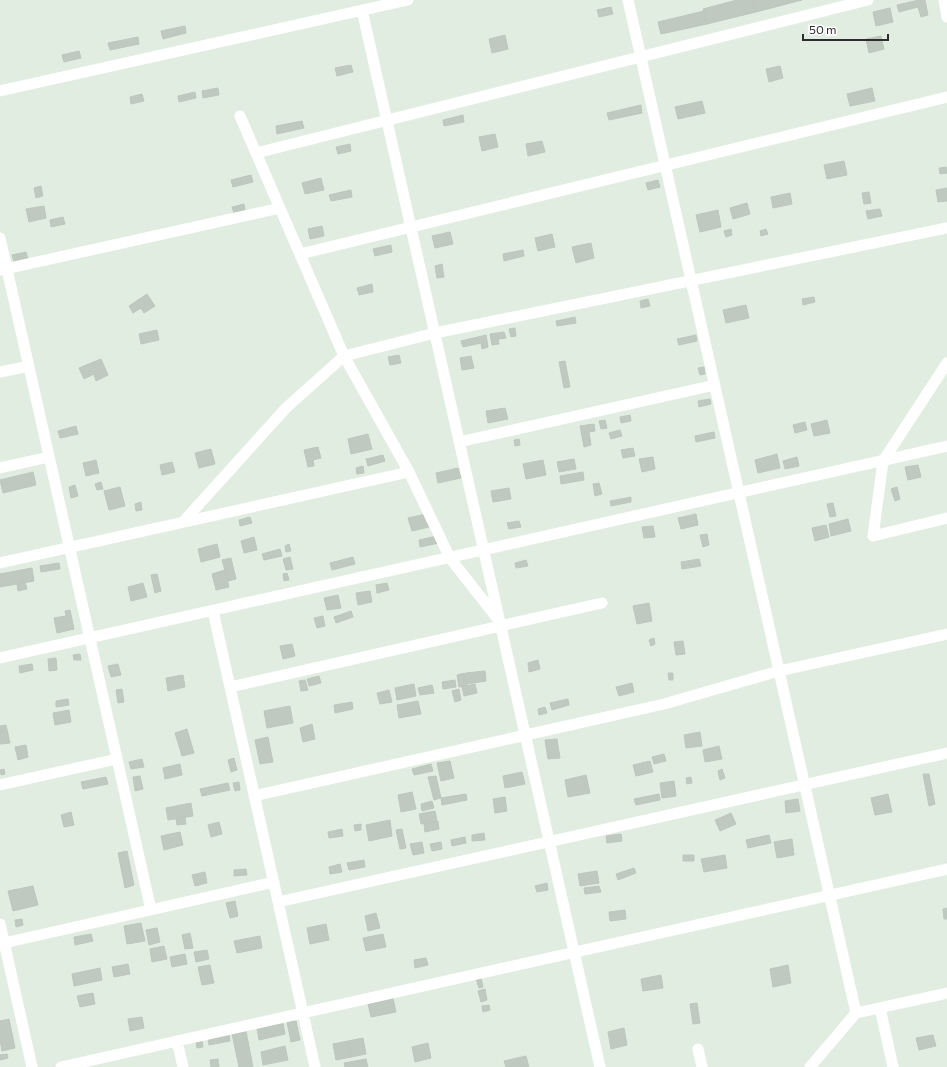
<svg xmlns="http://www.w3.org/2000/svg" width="947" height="1067" font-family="Commissioner,sans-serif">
<rect width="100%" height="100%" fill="#e2ede2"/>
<!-- building -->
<path fill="#c0c9c0" stroke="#bbc8bb" d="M737,0H753L756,12L707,24L703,9Z
M753,0H802L756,12Z
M919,0H925L928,15L921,17L918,7L899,12L897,5Z
M611,7L613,14L599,17L597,10Z
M890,8L893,22L876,26L873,12Z
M704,11L707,24L661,34L658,22Z
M185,26L186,33L163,39L161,31Z
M505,35L508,49L492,53L489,39Z
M881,36L884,49L869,53L866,39Z
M138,37L139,44L110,50L108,43Z
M79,51L81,58L64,62L62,55Z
M351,65L353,72L337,76L335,68Z
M780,66L783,78L769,82L766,69Z
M218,88L219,95L203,98L202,91Z
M872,88L875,101L850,106L847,94Z
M195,92L196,98L179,102L178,96Z
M142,94L144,101L131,104L130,97Z
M702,101L705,113L678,119L675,107Z
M641,105L642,113L609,120L607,113Z
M463,115L464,122L444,126L443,120Z
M302,121L304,128L277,134L276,126Z
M495,134L498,147L482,151L479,137Z
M542,141L545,152L528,156L526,144Z
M350,144L351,151L338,154L336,147Z
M844,161L847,175L827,179L824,165Z
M946,167L947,173L940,174L939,168Z
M251,175L253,182L233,187L231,180Z
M321,178L324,190L305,194L302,183Z
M658,180L660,187L648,190L646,183Z
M41,186L43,196L36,198L34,188Z
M947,188V201L938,202L936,190Z
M351,190L352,197L331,201L329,195Z
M869,192L871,203L864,204L862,193Z
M790,193L792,204L773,208L771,197Z
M747,203L750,214L733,219L730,208Z
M244,204L245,210L234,213L232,207Z
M44,206L46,218L29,222L26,209Z
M880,209L882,216L868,219L866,211Z
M718,210L721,227L700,232L696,215Z
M63,217L65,224L51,227L50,220Z
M322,226L324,236L310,239L308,229Z
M731,229L732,235L726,237L724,231Z
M766,229L768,234L761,236L760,231Z
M450,232L453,244L435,248L432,236Z
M552,234L555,247L538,251L535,238Z
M591,243L594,258L576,263L572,247Z
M391,245L392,252L375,256L373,249Z
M523,250L524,256L504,261L503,254Z
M26,252L28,259L14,262L12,255Z
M442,264L444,277L437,278L435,266Z
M372,284L373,292L359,295L357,288Z
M147,294L155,306L144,313L141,308L133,313L129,306Z
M814,297L815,302L803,305L802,299Z
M648,299L650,306L641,308L640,301Z
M746,305L749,318L726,323L723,310Z
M575,317L576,323L557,326L556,321Z
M515,328L516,336L511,337L509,329Z
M157,330L159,340L141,344L139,334Z
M504,332L506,338L498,339L497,333Z
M497,333L499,344L492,345L490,334Z
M486,335L488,347L482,349L481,343L463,347L461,341Z
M696,335L697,341L679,345L677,339Z
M399,355L401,363L390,365L388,357Z
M471,356L474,368L462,370L460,358Z
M101,359L108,375L96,381L94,374L84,379L79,368Z
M565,361L570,387L564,388L559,362Z
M704,367L705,374L700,375L698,368Z
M710,399L711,404L699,407L698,401Z
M505,408L508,419L488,423L486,411Z
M630,415L631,421L621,423L620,417Z
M605,420L607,428L601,429L599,421Z
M827,420L830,433L814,436L811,424Z
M805,422L807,430L795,433L793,425Z
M594,424L595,431L589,432L591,445L584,447L580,426Z
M76,426L78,434L60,438L58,431Z
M620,430L622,436L611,439L609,433Z
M714,432L715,438L696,442L695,436Z
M368,434L372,449L351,454L348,439Z
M519,439L520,445L515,446L514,440Z
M318,447L321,458L313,460L314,466L308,467L304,450Z
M633,448L635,456L623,458L621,450Z
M211,449L215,464L199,468L195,453Z
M777,454L780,468L758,473L755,460Z
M383,455L385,461L368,466L366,459Z
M653,457L655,469L642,472L639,459Z
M797,457L799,466L785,469L783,461Z
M574,459L576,469L559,472L557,462Z
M96,460L99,473L86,476L83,463Z
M543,460L546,475L526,479L523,464Z
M172,462L175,472L162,475L160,465Z
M918,465L921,477L908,480L905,467Z
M363,466L364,473L357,474L356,468Z
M458,468L461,478L438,483L436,473Z
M33,472L36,485L3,493L0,480Z
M583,472L584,480L561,484L560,476Z
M101,482L103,489L97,490L95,484Z
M599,483L602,494L595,496L593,484Z
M75,485L78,496L71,498L69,487Z
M120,487L125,506L109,510L104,491Z
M897,487L900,499L895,501L891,489Z
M509,488L511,499L493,502L491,491Z
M631,497V502L611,506L610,501Z
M141,502L142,510L136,511L135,504Z
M833,503L836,516L830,517L827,504Z
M426,514L429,527L412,531L408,518Z
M696,514L698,525L681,529L678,518Z
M250,517L252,523L240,526L239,520Z
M848,519L851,531L831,536L829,524Z
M519,521L521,527L509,529L507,523Z
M826,525L829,537L815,541L812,528Z
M653,526L655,537L644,538L642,527Z
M707,534L709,545L703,547L700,535Z
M437,536L439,543L420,547L419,540Z
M254,537L257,550L244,553L241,541Z
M217,544L220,557L201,562L198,549Z
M289,544L291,551L286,552L285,546Z
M280,549L282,556L264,560L262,554Z
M290,557L293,569L286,570L283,559Z
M353,557L355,564L332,570L330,563Z
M231,558L236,579L228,581L222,560Z
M699,559L701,566L682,569L681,562Z
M526,560L528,566L516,568L515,563Z
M59,563L60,569L41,572L40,566Z
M32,568L34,581L23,583L21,570Z
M21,570L23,583L0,587V574Z
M225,570L229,587L216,590L212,574Z
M287,573L289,580L284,581L283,574Z
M157,574L161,591L155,593L151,575Z
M25,582L27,589L18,591L17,584Z
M143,583L147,597L131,601L128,587Z
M387,583L389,590L377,593L376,585Z
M370,591L372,602L358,605L356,593Z
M338,595L341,608L327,610L324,598Z
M649,603L652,621L637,624L633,606Z
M70,610L74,629L57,633L54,618L66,616L65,611Z
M351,611L353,617L336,623L334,617Z
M323,616L325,626L317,628L314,618Z
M654,638L655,644L651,646L649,640Z
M683,641L685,654L676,655L674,642Z
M292,644L295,656L283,659L280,646Z
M80,654L81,660H74L73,655Z
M56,658L57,670L49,671L48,659Z
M538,660L540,669L529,672L528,663Z
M32,664L33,670L20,673L19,666Z
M118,664L121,675L111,677L108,666Z
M485,671L486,681L467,684L466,673Z
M465,673L467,686L459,687L457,675Z
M668,673H673V680H669Z
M183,675L185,687L168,691L166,678Z
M319,676L321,683L309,686L307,679Z
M305,680L308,690L301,691L299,681Z
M455,680L456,687L443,689L442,682Z
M632,683L634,692L619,696L616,687Z
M414,684L416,696L397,700L395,688Z
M475,684L477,693L464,696L462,687Z
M432,685L434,693L420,695L418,688Z
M122,689L124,702L118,703L116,690Z
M459,689L461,700L455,702L452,691Z
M389,690L392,702L380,704L377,693Z
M68,699L69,705L56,707V701Z
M568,699L569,705L552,710L550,703Z
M418,701L421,714L399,718L397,705Z
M352,702L353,709L335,713L334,705Z
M290,706L293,723L267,728L264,711Z
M545,707L547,713L539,715L538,709Z
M69,710L71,722L55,725L53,713Z
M312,724L315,739L303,742L300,728Z
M6,725L10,743L0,744V726Z
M187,729L194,753L182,756L175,733Z
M700,732L702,746L686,748L684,735Z
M268,737L273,762L260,764L255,740Z
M557,739L560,758L548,759L545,740Z
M26,745L28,757L18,760L15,747Z
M719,746L722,759L705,762L703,750Z
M664,754L666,761L654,764L652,757Z
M234,758L237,770L231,772L228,760Z
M142,759L144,767L131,769L129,762Z
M450,761L454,778L441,781L437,763Z
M650,761L653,772L636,776L633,765Z
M180,764L182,775L165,779L163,768Z
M431,764L433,771L414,775L412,769Z
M4,769L5,774L1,775L0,770Z
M722,769L725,778L720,780L718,771Z
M522,772L525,784L505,788L503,776Z
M923,774H929L935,804L929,806Z
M586,775L590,793L568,797L565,780Z
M140,776L143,789L135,791L133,777Z
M436,776L441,798L434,800L428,777Z
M106,777L108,784L83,789L81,782Z
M691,777L692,783L687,784L686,778Z
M674,781L676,796L662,798L660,783Z
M239,782L240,790L235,791L233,783Z
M228,783L230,790L202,796L200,789Z
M412,792L416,809L401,812L398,795Z
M466,794L467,800L442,805L441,798Z
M659,794L660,800L636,805L634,799Z
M888,794L892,812L875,815L871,798Z
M505,797L507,811L495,813L493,799Z
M798,799L800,811L786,813L785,801Z
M432,801L434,808L422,811L421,804Z
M191,803L193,816L168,820L166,808Z
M435,811L437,821L421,824L419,814Z
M71,812L74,825L64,827L61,815Z
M731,813L736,824L720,831L715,820Z
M185,817L186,824L177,825L176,819Z
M390,820L392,836L369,841L366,825Z
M438,821L439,829L425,832L424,824Z
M219,822L222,834L211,837L208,825Z
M361,824V830L355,831L354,825Z
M342,829L343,836L329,838L328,832Z
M402,829L406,848L400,849L396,830Z
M180,832L183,845L164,850L161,836Z
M484,833L485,840L472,841V835Z
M621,834L622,841L607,843L606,836Z
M769,835L771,843L748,848L746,840Z
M465,837L466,843L452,846L451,840Z
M792,839L794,855L777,858L774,842Z
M422,842L424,853L413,855L410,844Z
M441,842L442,849L432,851L430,844Z
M127,851L134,885L125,888L118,853Z
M683,855H694V861H683Z
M725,855L727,868L704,872L701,859Z
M364,860L365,867L349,870L347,863Z
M340,864L342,872L330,874L329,867Z
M634,868L636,873L618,880L616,874Z
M246,869L247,875L234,876V870Z
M597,871L599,883L580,886L578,874Z
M205,872L207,883L195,886L192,875Z
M547,883L548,890L537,892L535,886Z
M33,886L38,905L13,911L8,891Z
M599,886L601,892L585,894L584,888Z
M235,901L238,916L230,918L226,903Z
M947,908V919H944L943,909Z
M625,910L626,919L610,921L609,912Z
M376,913L380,928L368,931L365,916Z
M22,919L23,925L16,927L15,920Z
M141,923L145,941L127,944L124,926Z
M326,924L329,940L310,944L307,928Z
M157,928L160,942L149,945L146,930Z
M190,933L193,948L185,949L182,935Z
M91,934L93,941L75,945L74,937Z
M383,934L386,947L366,951L363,938Z
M260,936L262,948L237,953L234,941Z
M164,946L167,959L152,962L150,949Z
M207,950L209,959L196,962L194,952Z
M185,954L187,964L172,967L170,957Z
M426,958L428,965L415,968L414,960Z
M128,964L130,974L114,977L112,967Z
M210,965L214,983L202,985L198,967Z
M788,965L791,983L773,987L770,969Z
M100,968L102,980L74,986L72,974Z
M661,975L663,988L643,991L641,979Z
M481,978L483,987L479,988L476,979Z
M485,989L487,1000L481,1002L478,991Z
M93,993L95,1004L80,1007L77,996Z
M393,998L396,1012L371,1017L368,1004Z
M697,1003L700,1023L693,1024L690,1004Z
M489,1005L490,1010L483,1012L482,1006Z
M142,1017L144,1028L130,1031L128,1019Z
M9,1019L15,1048L2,1051L0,1040V1021Z
M296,1021L300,1040L291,1042L287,1022Z
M283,1023L285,1034L259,1040L257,1028Z
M624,1028L627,1045L611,1049L608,1032Z
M246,1031L253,1067H239L232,1034Z
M229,1034L230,1041L209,1045L208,1038Z
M933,1035L936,1046L919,1050L916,1038Z
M363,1038L366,1054L351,1057L348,1041Z
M202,1041L203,1047L197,1048L196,1042Z
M348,1041L351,1057L336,1060L333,1044Z
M428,1043L431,1058L415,1062L412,1047Z
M285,1046L288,1060L263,1065L261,1052Z
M7,1054L8,1058L0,1060V1055Z
M526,1056L529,1067H506L504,1061Z
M218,1059L219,1067H211L210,1060Z
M366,1059L368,1067H345L344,1063Z"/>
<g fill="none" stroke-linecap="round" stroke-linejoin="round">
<!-- minor -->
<path stroke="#fff" stroke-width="11" d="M628,0L856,1013
M944,0L947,17
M362,10L600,1067
M0,91L408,0
M240,116L344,356L409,472L450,558L497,618
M256,153L868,0
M0,238L151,910
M300,254L947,97
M1,270L280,208
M947,363L883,461L873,536L947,518
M0,372L29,366
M459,442L715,385
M0,468L49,457
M183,522L286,408L344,356L435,333L947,228
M0,563L409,472
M213,611L315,1067
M0,658L947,446
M230,687L602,603
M0,785L117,759
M254,796L664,704L779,671L947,634
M278,902L947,753
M0,924L32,1067
M4,943L274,882
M880,1008L893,1067
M177,1041L183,1067
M698,1049L702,1067
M61,1067L947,869
M810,1067L856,1013L947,993"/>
</g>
<!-- scale -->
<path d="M803 34v6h85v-6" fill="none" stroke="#2d2d2d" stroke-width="2"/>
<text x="809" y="34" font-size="12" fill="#2d2d2d" stroke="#ffffff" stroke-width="3" paint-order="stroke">50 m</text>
</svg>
